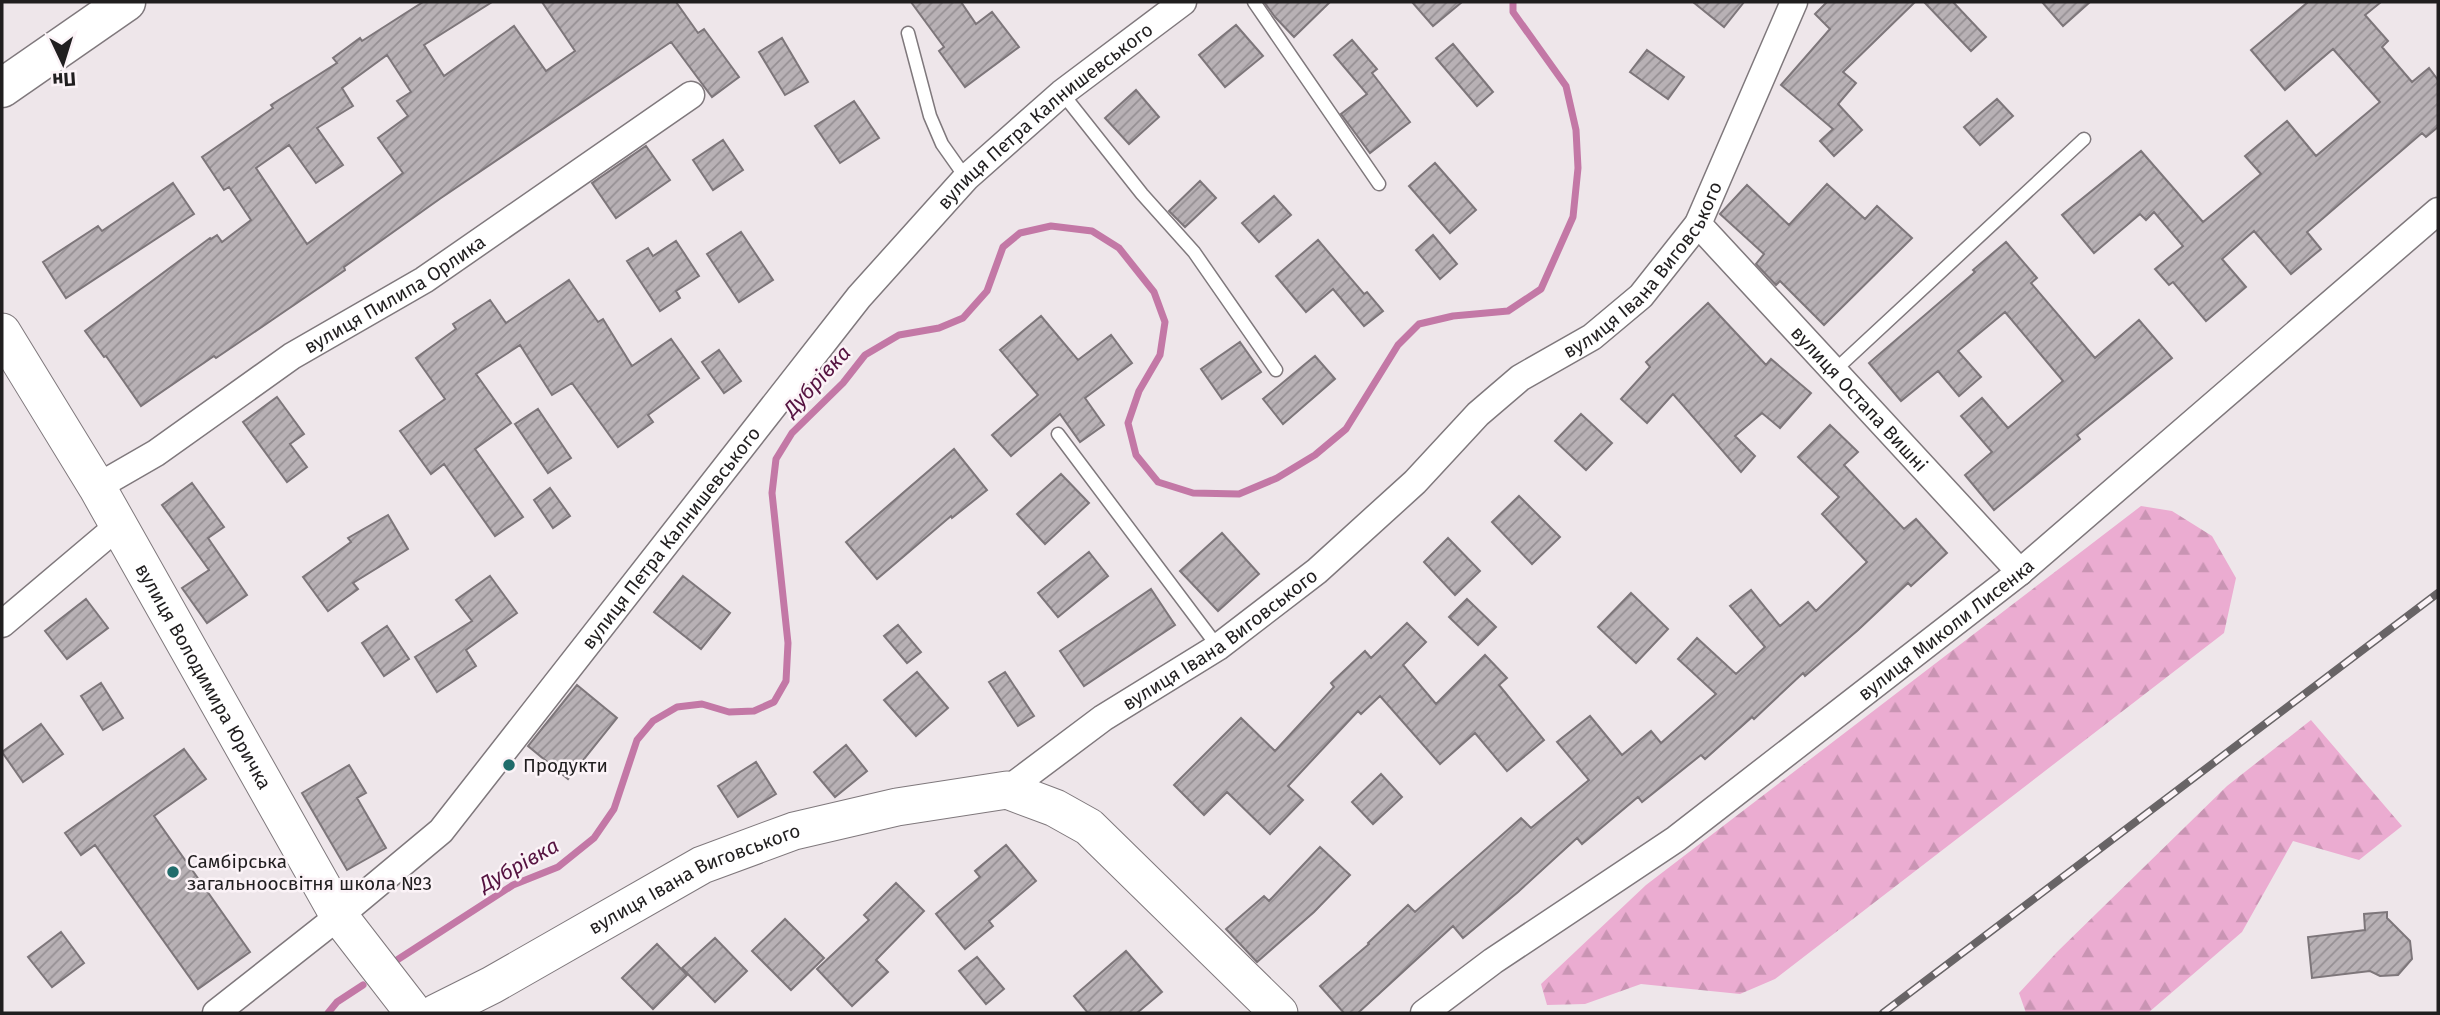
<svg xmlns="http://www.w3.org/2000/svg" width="2440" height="1015" font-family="'Fira Sans',sans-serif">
<defs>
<pattern id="forest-firs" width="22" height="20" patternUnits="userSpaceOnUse" patternTransform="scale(1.75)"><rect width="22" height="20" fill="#ebacd1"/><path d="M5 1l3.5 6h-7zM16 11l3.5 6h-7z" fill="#c994b3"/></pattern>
<pattern id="building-hatch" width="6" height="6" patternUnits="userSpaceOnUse" patternTransform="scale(1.75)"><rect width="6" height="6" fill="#b8b1b5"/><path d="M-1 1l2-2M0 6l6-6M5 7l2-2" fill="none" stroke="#958f93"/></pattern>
</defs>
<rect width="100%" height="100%" fill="#eee6ea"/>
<!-- forest -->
<path fill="url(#forest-firs)" d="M2141,506L2172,511L2212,536L2236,578L2224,633L1775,979L1740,994L1641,984L1585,1004L1547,1005L1541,984L1646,885Z
M2311,720L2402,826L2359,860L2293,841L2242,932L2148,1013H2026L2019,993L2057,952L2227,786Z"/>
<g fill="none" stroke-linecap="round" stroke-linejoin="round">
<!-- stream -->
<path stroke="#c378a6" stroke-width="7" d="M397,960L513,885L558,867L594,838L614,809L637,740L653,721L677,707L702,704L729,712L754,711L774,702L786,681L788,643L772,493L776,459L792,433L843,383L865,355L899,335L939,328L963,318L987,291L1003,247L1020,233L1051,226L1092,231L1119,248L1154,292L1165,322L1160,355L1139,391L1128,423L1136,455L1158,482L1193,493L1239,494L1277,478L1315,455L1346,429L1398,345L1419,324L1453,316L1508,311L1541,289L1573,217L1578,168L1576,130L1566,86L1513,12V2
M328,1013L337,1002L363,985"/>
</g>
<!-- building -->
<path fill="url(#building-hatch)" stroke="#7d767a" stroke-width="2" fill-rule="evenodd" d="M423,2H492L424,45L444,76L514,26L546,71L575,51L542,2H676L698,33L704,29L739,77L712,97L671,42L441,198L344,267L345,270L272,320L216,358L214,356L141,406L106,356L104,357L85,331L210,238L211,239L217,235L222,242L251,220L229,187L224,190L202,157L273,108L271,105L337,63L333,58L360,38L362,41ZM387,55L411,92L397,101L408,116L378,138L403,173L307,244L256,168L289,145L316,183L343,165L317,128L353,106L342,88Z
M911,2H961L976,24L992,12L1019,47L965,87L939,51L944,47Z
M1264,2H1330L1294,37L1275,17Z
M1412,2H1462L1433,26Z
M1693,2H1744L1724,27Z
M1827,2H1915L1843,72L1856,83L1838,104L1862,130L1834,156L1820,141L1833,129L1781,85L1830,29L1815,14Z
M1924,2H1953L1986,37L1971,51Z
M2042,2H2090L2063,26Z
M2308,2H2381L2365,15L2388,41L2382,47L2412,82L2429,68L2438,80V127L2426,137L2422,133L2307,232L2321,249L2291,274L2254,231L2222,259L2246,287L2206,321L2173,282L2169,285L2155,269L2183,246L2154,212L2146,220L2140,214L2094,253L2062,215L2141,151L2203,222L2261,174L2245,156L2287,121L2316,156L2380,102L2333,49L2285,90L2251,50Z
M1236,25L1263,56L1225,87L1199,55Z
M782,38L808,82L785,95L759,52Z
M1352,40L1377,69L1372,73L1410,122L1370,153L1341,114L1367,94L1334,55Z
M1453,44L1493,92L1477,106L1436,58Z
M1647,50L1684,77L1668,99L1630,72Z
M1136,90L1159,117L1129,144L1105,118Z
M1997,99L2013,116L1980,145L1964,127Z
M854,101L879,138L840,163L815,126Z
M723,140L743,170L713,190L693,160Z
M646,146L670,180L616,218L592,183Z
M1435,163L1476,210L1450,233L1409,186Z
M1200,181L1216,198L1185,227L1169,211Z
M173,183L194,214L66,298L43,262L98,226L102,231Z
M1827,184L1865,219L1877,206L1912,238L1824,325L1780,281L1776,285L1756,264L1764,254L1720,214L1747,185L1789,225Z
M1274,196L1291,215L1259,242L1242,223Z
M741,232L773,280L739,302L707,254Z
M1433,235L1457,264L1440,279L1416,250Z
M1318,240L1364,294L1367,292L1383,311L1364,326L1333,289L1306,312L1276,276Z
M676,241L699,276L676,291L680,298L660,311L627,261L648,248L653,256Z
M2006,242L2037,278L2031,283L2095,358L2139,320L2172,358L2077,435L2080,439L1994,510L1965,475L1992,452L1961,416L1982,398L2008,428L2063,381L2005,312L1958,351L1981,377L1959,396L1938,371L1901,401L1869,363L1975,272L1973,270Z
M569,280L598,322L603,319L632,366L671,339L699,378L648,415L653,422L618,447L572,383L552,395L520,345L476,374L511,423L475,449L523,517L495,536L444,464L431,474L400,431L445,399L416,358L456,329L453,324L490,300L506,323Z
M1708,303L1766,365L1771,359L1811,393L1780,428L1762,413L1735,436L1755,456L1741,472L1673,394L1647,423L1621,399L1650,367L1646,362Z
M1041,316L1078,360L1111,335L1132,363L1085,398L1104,425L1080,442L1060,414L1011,456L992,435L1038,395L1000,350Z
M1240,342L1261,372L1222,399L1201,369Z
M719,350L741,381L724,393L702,362Z
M1315,356L1335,379L1283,424L1263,399Z
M277,397L304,434L290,444L307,467L287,482L243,422Z
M538,409L571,458L548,473L515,424Z
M1581,414L1612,443L1586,470L1555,441Z
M1830,425L1858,452L1844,465L1904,529L1916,519L1947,553L1911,586L1908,583L1858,630L1805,676L1803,673L1754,719L1752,717L1705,759L1701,755L1642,802L1638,797L1582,844L1577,838L1518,892L1463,938L1453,926L1358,1013H1344L1320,986L1369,944L1368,943L1408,905L1415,912L1521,818L1531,828L1589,780L1557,742L1590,716L1622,755L1651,731L1661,743L1716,694L1678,659L1697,638L1736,674L1765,647L1730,606L1751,590L1780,626L1808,602L1816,611L1867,562L1822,514L1839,497L1798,457Z
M954,449L987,490L952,518L951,516L877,579L846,542Z
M1061,474L1089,503L1045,544L1017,514Z
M192,483L224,527L208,538L247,595L207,623L182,588L209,570L162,505Z
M550,488L570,516L553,528L534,500Z
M1519,496L1560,537L1532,564L1492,522Z
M388,515L408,549L353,583L358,589L328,611L303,577L351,542L348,538Z
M1222,533L1259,574L1218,611L1180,571Z
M1448,538L1480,571L1455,595L1424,562Z
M1089,552L1108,576L1058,617L1038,593Z
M490,576L517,613L466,650L476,666L437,692L415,657L472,621L456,600Z
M683,576L730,613L701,649L654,612Z
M1151,589L1175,625L1084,686L1060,651Z
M1631,593L1668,629L1636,663L1598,627Z
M86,599L108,628L67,659L45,631Z
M1467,599L1496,627L1478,645L1449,617Z
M1407,623L1426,642L1403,665L1436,704L1485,655L1507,678L1499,685L1544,740L1507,771L1475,733L1440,764L1380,696L1361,714L1358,711L1288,786L1303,800L1270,834L1227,792L1204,815L1174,785L1241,718L1275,751L1334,687L1331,683L1365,651L1371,658Z
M898,625L921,652L907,663L884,636Z
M387,626L409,659L384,676L362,643Z
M917,672L948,708L916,736L884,700Z
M1005,672L1034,716L1018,726L989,682Z
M101,683L123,718L103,730L81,696Z
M577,685L617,718L568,779L528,746Z
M41,724L63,754L23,782L2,752Z
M846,745L867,771L835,797L814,772Z
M184,749L206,779L154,816L250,952L198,989L95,845L81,855L65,833Z
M756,762L776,794L738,817L718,786Z
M349,765L366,793L357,798L386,848L347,870L302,793Z
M1381,774L1402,797L1373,824L1352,802Z
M1006,845L1036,881L989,921L993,926L965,949L936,914L980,877L975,871Z
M1320,847L1350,875L1314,912L1257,962L1226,929L1264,896L1269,901Z
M896,883L924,911L876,960L888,972L852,1006L817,969L869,920L864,915Z
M2387,912V918L2410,941L2412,959L2398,975L2380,976L2370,971L2312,978L2308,937L2365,930L2364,914Z
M785,919L824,958L791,990L752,951Z
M61,932L84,963L52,987L28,957Z
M715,938L747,971L715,1002L682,968Z
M657,944L687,975L653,1009L622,978Z
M1126,951L1162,992L1137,1013H1088L1074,996Z
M977,957L1004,989L986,1004L959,971Z"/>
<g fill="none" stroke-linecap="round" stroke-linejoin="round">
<defs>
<path id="service" d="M1254,2L1379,184
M908,33L930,116L942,144L966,178
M1062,93L1142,194L1194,252L1276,370
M1834,371L2084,139
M1058,434L1218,647"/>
<g id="minor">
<path id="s1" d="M1698,224L2020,572"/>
<path id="s2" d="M97,487L156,453L292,356L424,280L691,95"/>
<path d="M2,624L118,526"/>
<path id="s3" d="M1007,790L1103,718L1218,647L1317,571L1415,482L1478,414L1520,378L1592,337L1641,296L1698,224L1794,2"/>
<path id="s4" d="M216,1013L339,916L441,831L859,297L966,178L1062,93L1183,2"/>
<path id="s5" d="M1424,1013L1493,961L1676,839L2020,572L2438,211"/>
</g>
<g id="secondary">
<path id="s6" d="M2,332L97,487L339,916L414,1013"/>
<path id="s7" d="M436,1013L492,985L702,865L794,831L897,807L1007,790L1055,808L1089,827L1279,1013"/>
</g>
<path id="primary" d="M2,88L126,2"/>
</defs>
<!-- service casing -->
<use href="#service" stroke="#7f787c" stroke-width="15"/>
<!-- minor casing -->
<use href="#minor" stroke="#7f787c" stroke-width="29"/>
<!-- secondary casing -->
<use href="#secondary" stroke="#7f787c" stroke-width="39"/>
<!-- primary casing -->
<use href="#primary" stroke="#7f787c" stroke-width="41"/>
<!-- service -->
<use href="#service" stroke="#fff" stroke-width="12"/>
<!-- minor -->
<use href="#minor" stroke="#fff" stroke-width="26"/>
<!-- secondary -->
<use href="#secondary" stroke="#fff" stroke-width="37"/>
<!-- primary -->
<use href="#primary" stroke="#fff" stroke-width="38"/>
<defs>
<path id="rail" d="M1883,1013L2438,593"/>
</defs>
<!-- rail casing -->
<use href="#rail" stroke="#686466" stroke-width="8"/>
<!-- rail -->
<use href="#rail" stroke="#fbf3f7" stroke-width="5" stroke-dasharray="16" stroke-linecap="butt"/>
</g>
<!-- markers -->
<g fill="#206c6b" stroke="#fbf3f7" stroke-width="2.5">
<circle cx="509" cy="765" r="7"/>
<circle cx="173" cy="872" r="7"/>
</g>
<g text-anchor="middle" stroke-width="5" stroke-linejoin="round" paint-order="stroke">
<!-- street labels -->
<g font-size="19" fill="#201e1f" stroke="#fbf3f7">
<text dy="7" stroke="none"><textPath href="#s4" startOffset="1228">вулиця Петра Калнишевського</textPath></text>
<text dy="7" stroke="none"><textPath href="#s3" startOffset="828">вулиця Івана Виговського</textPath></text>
<text dy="7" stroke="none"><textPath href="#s2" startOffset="355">вулиця Пилипа Орлика</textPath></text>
<text dy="7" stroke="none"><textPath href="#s1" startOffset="238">вулиця Остапа Вишні</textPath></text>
<text dy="7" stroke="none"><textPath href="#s4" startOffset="662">вулиця Петра Калнишевського</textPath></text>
<text dy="7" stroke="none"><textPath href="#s5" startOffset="648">вулиця Миколи Лисенка</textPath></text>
<text dy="7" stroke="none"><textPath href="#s3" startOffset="261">вулиця Івана Виговського</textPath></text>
<text dy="7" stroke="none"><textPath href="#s6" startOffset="399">вулиця Володимира Юричка</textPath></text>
<text dy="7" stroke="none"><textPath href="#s7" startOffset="292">вулиця Івана Виговського</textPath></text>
</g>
<!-- poi labels -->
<g font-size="19" fill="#201e1f" stroke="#fbf3f7" text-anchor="start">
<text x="523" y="772">Продукти</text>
<text x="187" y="868">Самбірська<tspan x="187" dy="22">загальноосвітня школа №3</tspan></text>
</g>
<!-- water labels -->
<g font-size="21" font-style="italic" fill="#551240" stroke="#fbf3f7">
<text transform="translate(817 381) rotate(-47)" y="7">Дубрівка</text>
<text transform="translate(519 865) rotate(-29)" y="7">Дубрівка</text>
</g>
</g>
<!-- border -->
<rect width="2440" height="1015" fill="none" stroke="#201e1f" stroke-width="7"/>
<!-- north arrow -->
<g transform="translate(63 63) rotate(176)" stroke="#fbf3f7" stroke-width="5" paint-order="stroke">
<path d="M0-5L12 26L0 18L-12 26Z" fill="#201e1f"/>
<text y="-10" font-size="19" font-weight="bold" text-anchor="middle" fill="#201e1f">Пн</text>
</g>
</svg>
